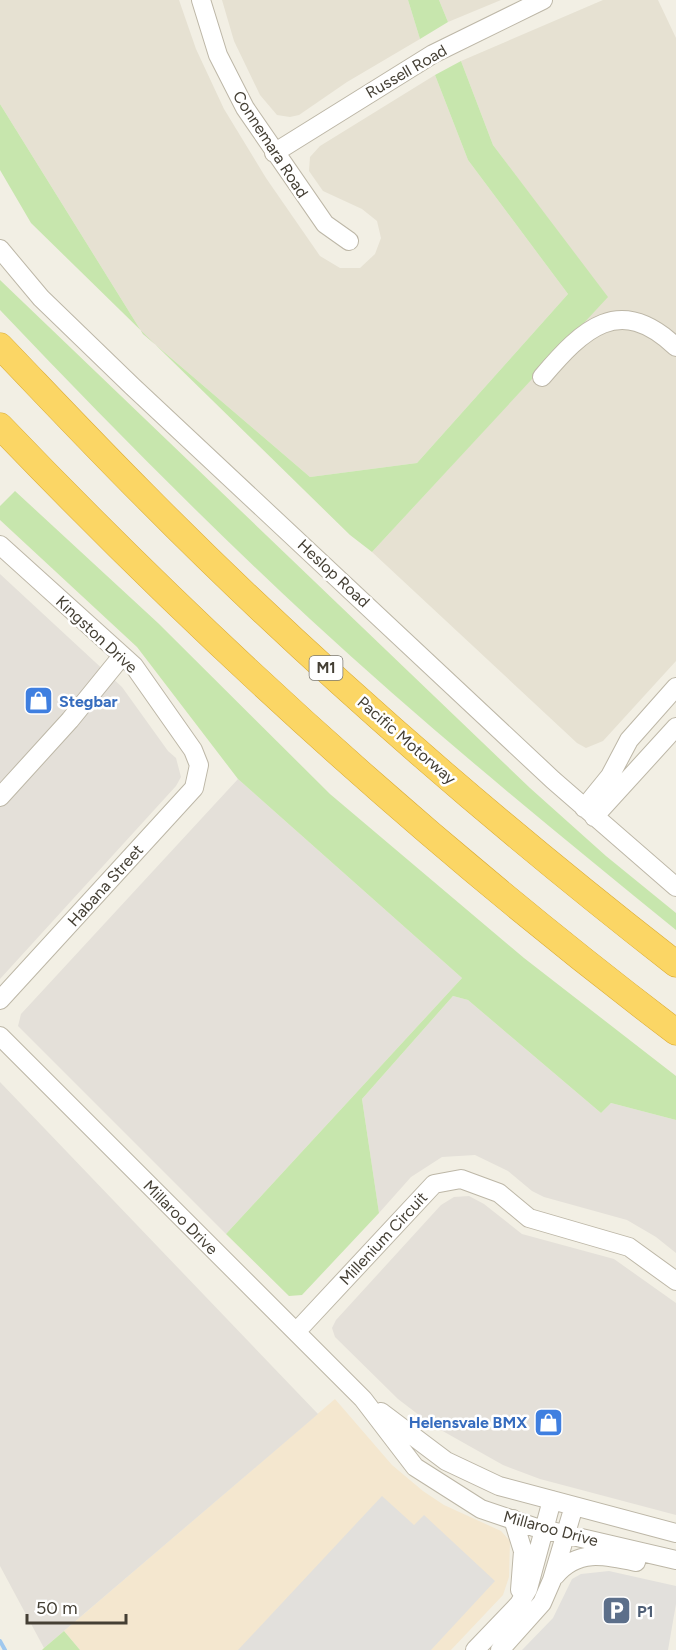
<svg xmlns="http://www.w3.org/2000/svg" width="676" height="1650" font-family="Figtree,sans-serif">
<rect width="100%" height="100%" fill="#f2efe4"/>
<!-- residential -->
<path fill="#e6e1d2" d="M0,0H179L196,49L224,109L266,178L320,256L340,268H360L375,254L381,238L377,221L362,209L323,191L309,171L310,157L320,146L435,75L468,160L568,294L417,463L310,477L143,334L0,104Z
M222,0H408L420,39L347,82L299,115L290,117L277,115L260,95L234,41Z
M439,0H501L448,22Z
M603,0H658L676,38V661L603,741L586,748L577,743L372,552L607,297L493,145L461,61Z"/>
<!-- commercial -->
<path fill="#f4e7cf" d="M335,1399L392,1465L423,1491L444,1505L501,1531L510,1541L509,1577L503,1595L451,1650H80L64,1631Z"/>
<!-- industrial -->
<path fill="#e4e0d9" d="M0,574L122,687L168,751L176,758L181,777L176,786L0,979Z
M238,779L462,978L226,1234L18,1026L21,1014Z
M453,996L468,1000L601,1113L611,1103L676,1120V1253L656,1237L627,1220L544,1197L532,1191L508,1171L475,1155L442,1157L411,1177L379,1213L362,1099Z
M0,1082L318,1414L44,1648L0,1566Z
M469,1196L484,1204L522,1234L614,1259L676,1303V1515L540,1479L503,1465L432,1425L398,1399L335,1337L332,1328L336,1320L441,1205L454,1197Z"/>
<!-- green -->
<path fill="#c7e6ad" d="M408,0H439L448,22L420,39Z
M461,61L493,145L608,297L372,552L350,535L31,223L0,170V104L143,334L310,477L417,463L568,294L468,160L435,75Z
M0,280L530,788L606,856L676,913V930C552,829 428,728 310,619C203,520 101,416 0,310Z
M15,491L158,623L330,794L524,958L676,1076V1120L611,1103L601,1113L468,1000L453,996L362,1099L379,1213L302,1295L289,1296L226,1234L462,978L238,779L137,647L0,520V506Z
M64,1631L80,1650H42L44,1648Z"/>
<!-- parking -->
<path fill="#e2e0dc" d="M382,1496L414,1525L424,1515L495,1581L431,1650H238Z
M609,1571L676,1586V1604L668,1650H522L553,1618L572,1579L581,1574Z"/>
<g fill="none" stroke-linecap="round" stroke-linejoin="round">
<!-- stream -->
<path stroke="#a0c8ee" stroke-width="4" d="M0,1641L5,1650"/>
<defs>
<path id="minor" d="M201,0L218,55L245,108L325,224L349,241
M274,153L433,54L543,0
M0,249L41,298L132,386L553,780L676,887
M542,377C583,329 619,293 676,347
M0,545L134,666L193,750L199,765L194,788L0,1000
M0,797L70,720L122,656
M584,808L610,776L629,740L676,687
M594,817L676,727
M0,1036L363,1399L415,1467L481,1509L534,1527L676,1560
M296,1332L434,1184L461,1179L499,1193L529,1218L629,1247L676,1281
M381,1412L446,1461L499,1486L676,1533
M513,1519L523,1551L520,1590
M555,1576C577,1549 604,1555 636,1562
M475,1650L519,1604L528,1589L552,1500
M500,1650L542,1603L552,1580L574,1506"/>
<path id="highway" d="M0,346C48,396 95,446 144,495C310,663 490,819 676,964
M0,426C210,645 435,849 676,1032"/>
</defs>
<!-- minor casing -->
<use href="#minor" stroke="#bdb7a7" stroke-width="20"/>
<!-- highway casing -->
<use href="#highway" stroke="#daab35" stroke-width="27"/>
<!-- minor -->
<use href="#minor" stroke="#fff" stroke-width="18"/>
<!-- highway -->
<use href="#highway" stroke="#fbd665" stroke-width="26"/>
</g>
<!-- icons -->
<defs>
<symbol id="shop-square" viewBox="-11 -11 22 22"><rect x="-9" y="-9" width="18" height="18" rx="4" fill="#3f7fe0" stroke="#fff"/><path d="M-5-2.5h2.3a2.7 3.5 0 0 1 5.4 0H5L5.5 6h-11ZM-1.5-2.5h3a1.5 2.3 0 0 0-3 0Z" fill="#fff"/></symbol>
<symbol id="parking-square" viewBox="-11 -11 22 22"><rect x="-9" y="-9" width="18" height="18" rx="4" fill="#5c6f8a" stroke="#fff"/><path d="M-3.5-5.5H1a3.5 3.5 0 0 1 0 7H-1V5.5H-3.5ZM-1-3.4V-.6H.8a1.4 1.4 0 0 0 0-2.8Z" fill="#fff"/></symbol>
</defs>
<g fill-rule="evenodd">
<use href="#shop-square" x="22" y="684" width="33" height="33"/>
<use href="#shop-square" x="532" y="1406" width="33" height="33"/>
<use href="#parking-square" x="600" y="1594" width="33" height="33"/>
</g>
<g text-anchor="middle" stroke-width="5" stroke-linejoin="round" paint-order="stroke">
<!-- shield labels -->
<rect fill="#fff" stroke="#7c7971" stroke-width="1.5" x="309.5" y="656" width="33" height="24" rx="4.5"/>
<g font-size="15" font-weight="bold" fill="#443f34">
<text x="326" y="673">M1</text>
</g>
<!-- street labels -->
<g font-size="16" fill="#443f34" stroke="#fff">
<text transform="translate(406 71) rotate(-30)" y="6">Russell Road</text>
<text transform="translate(271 144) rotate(57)" y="6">Connemara Road</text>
<text transform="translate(334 573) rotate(43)" y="6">Heslop Road</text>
<text transform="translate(97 634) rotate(43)" y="6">Kingston Drive</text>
<text transform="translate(407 740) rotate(41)" y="6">Pacific Motorway</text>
<text transform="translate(105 885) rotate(-48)" y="6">Habana Street</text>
<text transform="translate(181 1217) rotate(45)" y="6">Millaroo Drive</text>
<text transform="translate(383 1238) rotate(-47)" y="6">Millenium Circuit</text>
<text transform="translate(551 1528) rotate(15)" y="6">Millaroo Drive</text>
</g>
<!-- shop labels -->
<g font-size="16" font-weight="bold" fill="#366cbe" stroke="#fff" text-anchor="start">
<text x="59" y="707">Stegbar</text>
<text x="527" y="1428" text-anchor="end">Helensvale BMX</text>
</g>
<!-- service labels -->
<g font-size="16" font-weight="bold" fill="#4e5e75" stroke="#fff" text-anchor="start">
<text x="637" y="1617">P1</text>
</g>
</g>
<!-- scale -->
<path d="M27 1614v9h99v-9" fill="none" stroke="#443f34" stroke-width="3"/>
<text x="36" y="1614" font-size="18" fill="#443f34" stroke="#ffffff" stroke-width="4.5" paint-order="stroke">50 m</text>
</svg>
